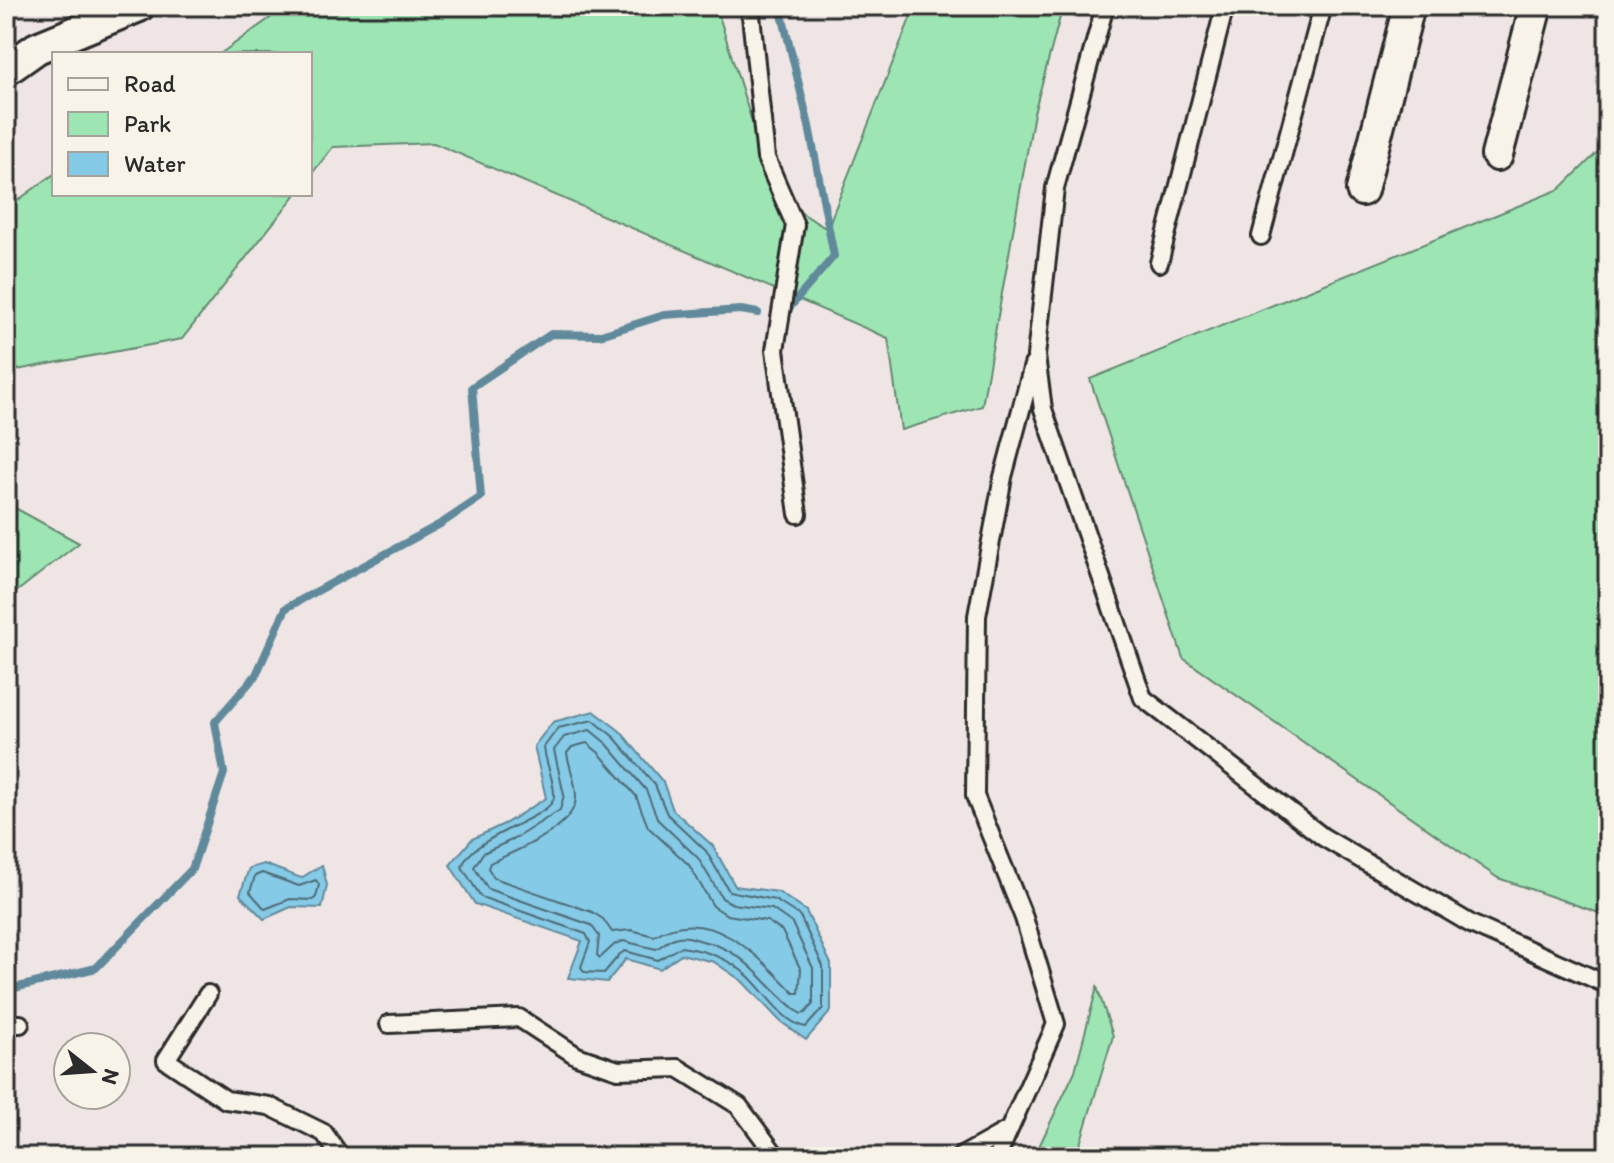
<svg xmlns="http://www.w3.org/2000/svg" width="1614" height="1163" font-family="Itim,sans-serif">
<rect width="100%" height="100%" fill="#efe5e5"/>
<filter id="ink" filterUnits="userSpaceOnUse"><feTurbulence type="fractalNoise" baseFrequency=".0125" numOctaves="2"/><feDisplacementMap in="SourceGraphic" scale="16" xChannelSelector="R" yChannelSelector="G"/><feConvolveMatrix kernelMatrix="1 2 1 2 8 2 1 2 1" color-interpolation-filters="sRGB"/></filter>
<g filter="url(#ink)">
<!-- green -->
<path fill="#9de6b4" stroke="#648870" stroke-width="2" d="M287,6H716L775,196L827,229L915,6H1063L1034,113L982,406L901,430L888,338L434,143L333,147L310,176V54H220Z
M1608,142V916L1498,878L1183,658L1090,379L1560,189Z
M54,174V194H296L182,339L6,372V209Z
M6,503L79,543L6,600Z
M1097,987L1113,1036L1076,1157H1034L1075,1071Z"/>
<!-- water -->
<path fill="#85cae6" stroke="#618a9b" stroke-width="2" d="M594,711L620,731L663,782L673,810L713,846L735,886L778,892L806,911L831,964V1011L806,1040L780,1021L742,981L714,962L681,954L660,969L626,959L607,982L568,978L582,941L475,904L450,865L472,839L506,823L546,798L534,746L553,722Z
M264,864L301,878L322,865L327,885L322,908L291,907L264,919L240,895L249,868Z"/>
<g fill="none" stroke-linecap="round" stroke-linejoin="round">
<!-- shore -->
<path stroke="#4f6b76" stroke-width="2" d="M593,720L614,737L655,785L667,814L706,851L729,891L775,900L800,916L823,966V1008L806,1027C783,1023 766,993 749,977C729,958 706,950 680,947L658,960L625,951L620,954L604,973L584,972L581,967L590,942L586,934L481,897L462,867C471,835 553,818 554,797C555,781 545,763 544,747L558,728Z
M590,730L607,744L646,790L658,820L698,858L722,898L733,904L772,909L792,923L813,968V1004L805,1013L801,1014C765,989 750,951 702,941C695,939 686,935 678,937C670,938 663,945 656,949L623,941L614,945L600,958L597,955L599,936L591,925L488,889L474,867L483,853L514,839L560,810L564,795L554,750L564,737Z
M587,743L599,753L636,796L648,827L689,865L713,906L727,915L767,921L782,931L801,970L799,993H794C758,955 709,903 654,936L631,930L612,932L603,919L592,912L494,878L488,868L490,863C515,851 577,828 576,796C576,782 569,767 567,753L572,747Z
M262,873L299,886L316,880L319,885L316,897L313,900L290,899L265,909L250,892L255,876Z"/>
<!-- stream -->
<path stroke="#618a9b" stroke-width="8" d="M780,6L809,126L834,256L785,313
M6,990L96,968L192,869L224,773L215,722L256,675L286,608L442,523L481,497L472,387L551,334L601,335L664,315L741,310L758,313"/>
<defs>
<path id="service" d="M750,6L766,158L795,225L775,350L798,514
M1105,6L1055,188L1036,356L1043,409L1143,698L1323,837L1471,924L1608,985
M1261,236L1323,6
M1159,263L1225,6
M208,994L166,1060L226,1100L269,1106L324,1133L341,1157
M6,1024H20
M389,1024L519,1018L577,1056L618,1070L678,1068L739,1106L777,1157
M960,1157L1008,1130
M997,1157L1056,1024L1024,918L975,796L977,616L1003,477L1033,365"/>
<path id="minor" d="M6,70L37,48L139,6
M1497,155L1536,6
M1362,190L1409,6"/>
</defs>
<!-- service casing -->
<use href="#service" stroke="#2b2b2b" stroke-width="22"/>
<!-- minor casing -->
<use href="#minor" stroke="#2b2b2b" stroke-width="36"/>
<!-- service -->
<use href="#service" stroke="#f7f3e8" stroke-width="16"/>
<!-- minor -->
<use href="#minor" stroke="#f7f3e8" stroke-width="30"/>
</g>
</g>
<!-- margin -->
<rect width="1614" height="1163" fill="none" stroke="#f7f3e8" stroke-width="32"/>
<rect x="16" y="16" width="1582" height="1131" fill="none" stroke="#2b2b2b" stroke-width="3" filter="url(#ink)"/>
<!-- legend -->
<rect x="52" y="52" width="260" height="144" fill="#f7f3e8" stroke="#a5a39c" stroke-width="2"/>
<rect x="68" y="78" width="40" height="12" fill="#f7f3e8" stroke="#a5a39c" stroke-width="2"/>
<text x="124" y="92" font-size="24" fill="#2b2b2b">Road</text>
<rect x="68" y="112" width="40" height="24" fill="#9de6b4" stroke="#a5a39c" stroke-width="2"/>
<text x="124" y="132" font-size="24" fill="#2b2b2b">Park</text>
<rect x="68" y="152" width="40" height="24" fill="#85cae6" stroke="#a5a39c" stroke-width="2"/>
<text x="124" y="172" font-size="24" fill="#2b2b2b">Water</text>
<!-- north arrow -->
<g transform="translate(92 1071) rotate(107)"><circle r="38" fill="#f7f3e8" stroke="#a5a39c" stroke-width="2"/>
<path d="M0-6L14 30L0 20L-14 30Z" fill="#2b2b2b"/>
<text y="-12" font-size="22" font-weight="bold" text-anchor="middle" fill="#2b2b2b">N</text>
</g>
</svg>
